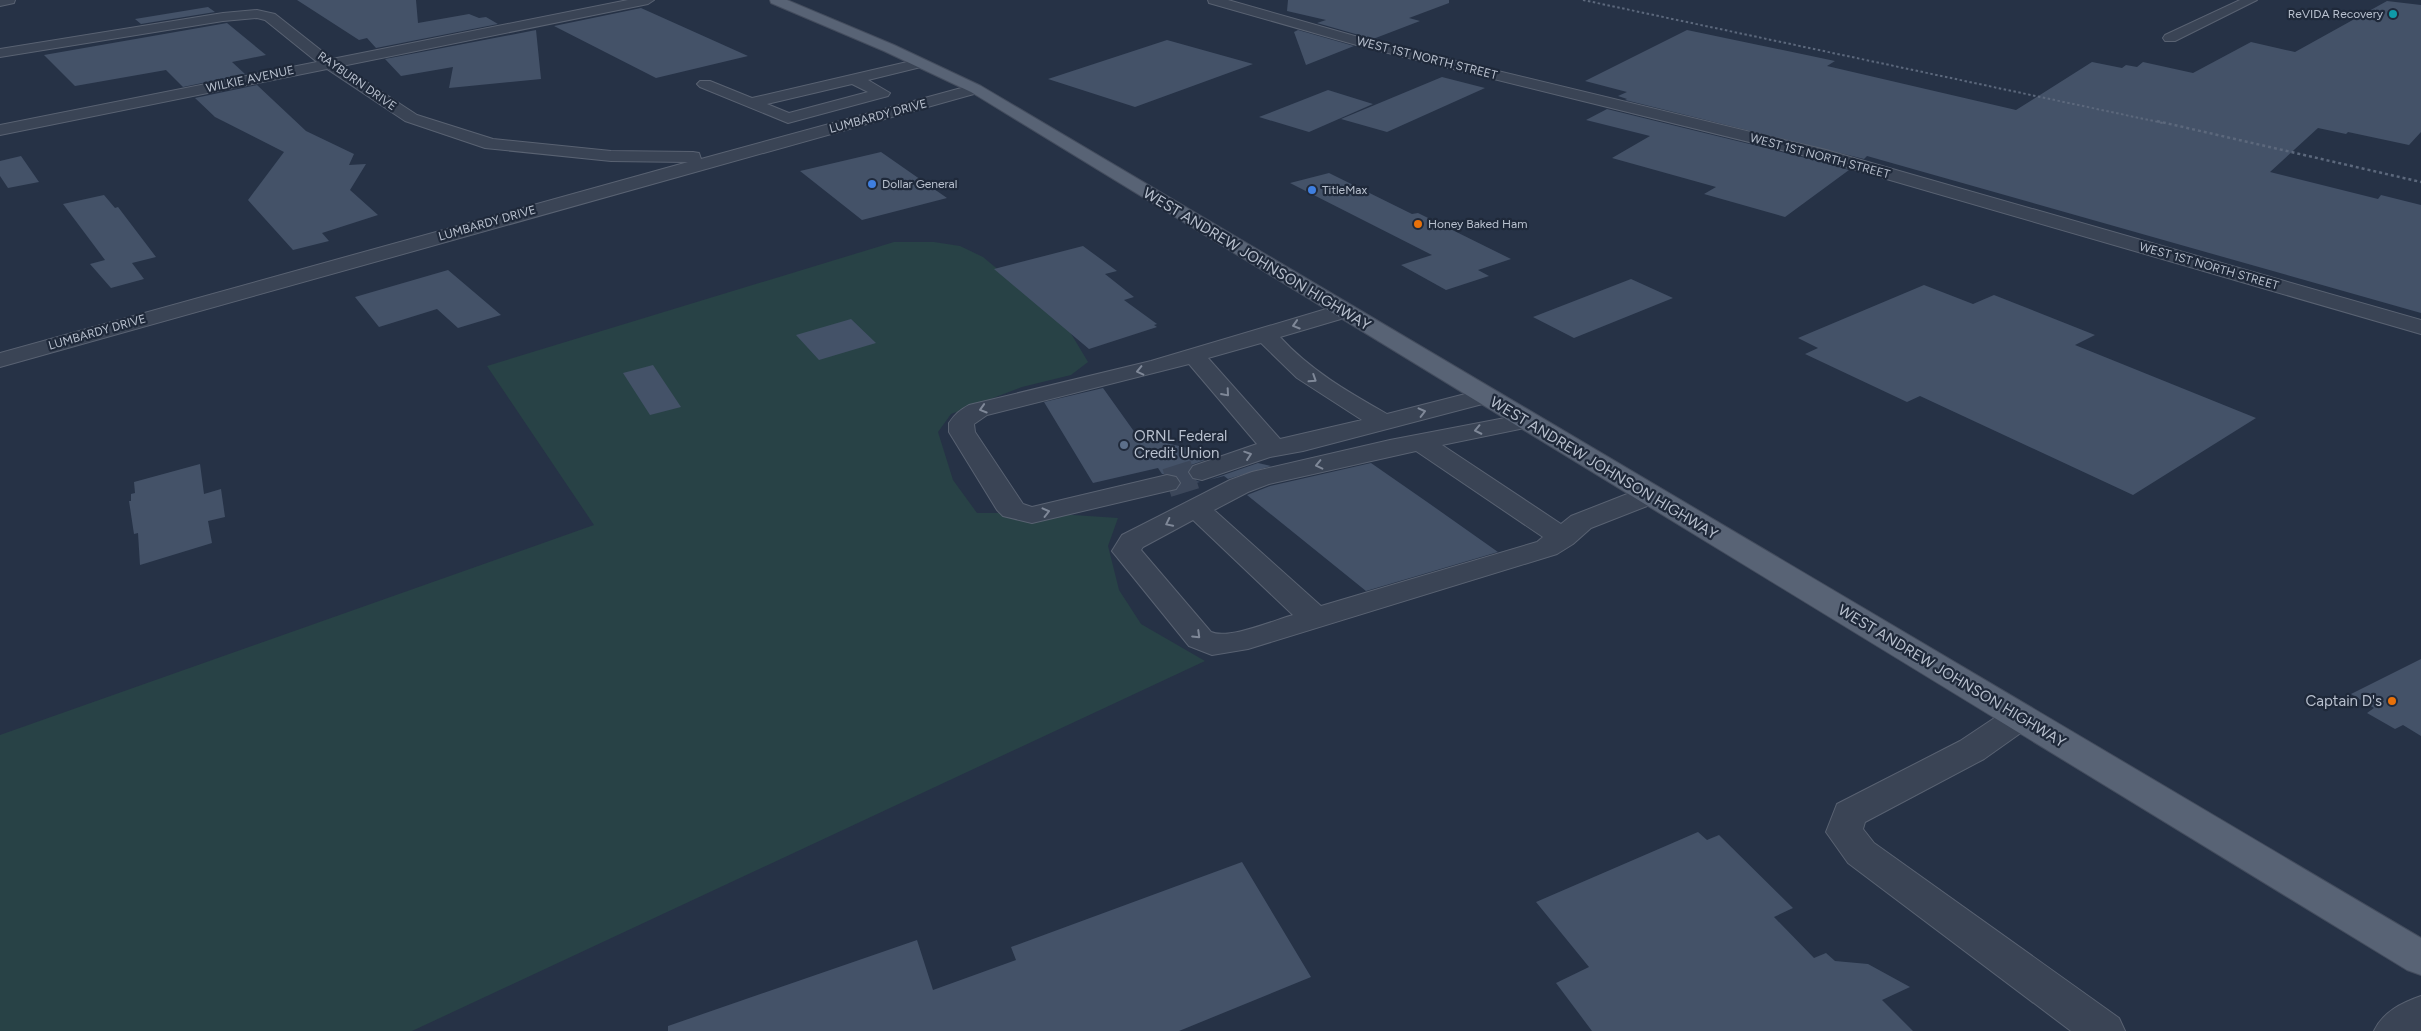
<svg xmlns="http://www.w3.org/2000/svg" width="2421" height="1031" font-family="Figtree,sans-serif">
<rect width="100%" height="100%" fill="#263246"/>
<!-- green -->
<path fill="#284246" d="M894,242H934L960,246L983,257L1067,327L1088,362L1071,375L1022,387L951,414L938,432L953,480L977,513H1043L1118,518L1108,546L1119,590L1141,624L1205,661L412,1031H0V735L594,525L487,366Z"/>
<!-- building -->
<path fill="#445268" d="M297,0H416L418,23L469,14L479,18L486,17L498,24L376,48L367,38L359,40Z
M1288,0H1449V3L1409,18L1420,21L1373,39L1317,23L1326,20L1287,11Z
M2387,1L2421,5V132L2409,145L2348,132L2346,134L2318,128L2270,172L2378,199L2381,195L2421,205V313L1867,156L1864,159L1625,100L1627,99L1618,96L1627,92L1585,81L1687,30L1835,61L1827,66L2016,110L2092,62L2122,68L2126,65L2137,67L2143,62L2193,73L2251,42L2295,52Z
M208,7L215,12L141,24L135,19Z
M641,8L748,56L656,78L554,26Z
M227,23L266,55L232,62L245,74L183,87L166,70L75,86L44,55Z
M536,30L541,79L449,88L453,67L401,76L385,59Z
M1298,30L1354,46L1306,65L1294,32Z
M1167,40L1253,64L1135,107L1048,79Z
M1442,77L1485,88L1387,132L1341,119Z
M257,85L306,131L354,154L349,165L366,164L350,190L378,215L322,233L329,241L293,250L248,200L284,152L215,117L195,98Z
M1328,90L1373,104L1309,132L1259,117Z
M1607,109L1814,160L1849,170L1785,217L1704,194L1716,187L1612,158L1650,136L1586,120Z
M881,152L947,198L862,220L800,171Z
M21,156L39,182L8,188L0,176V161Z
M1329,173L1412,214L1418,213L1511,259L1478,270L1489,276L1446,290L1401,265L1432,255L1290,183Z
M104,195L115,208L118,207L156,257L132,263L144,279L111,288L90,264L105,260L63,204Z
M1083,246L1117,271L1105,274L1134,297L1124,300L1157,324L1154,325L1157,327L1089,349L994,269Z
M448,270L501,315L458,328L437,309L379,327L355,297Z
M1631,279L1673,298L1574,338L1533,317Z
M1924,285L1973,304L1994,295L2095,335L2075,345L2256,418L2133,495L1920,396L1907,402L1805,354L1818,348L1798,338Z
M851,319L876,343L819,360L796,335Z
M653,365L681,407L650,415L623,373Z
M1103,388L1138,437L1220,455L1191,465L1187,473L1193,480L1200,482L1180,486L1182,482L1178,476L1162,474L1158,468L1093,483L1044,402Z
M1258,463L1271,466L1228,479L1224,476L1209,480Z
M1371,463L1430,504L1498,552L1366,591L1247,495L1270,486Z
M200,464L204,494L221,489L225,517L208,521L212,543L140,565L138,533L134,534L129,501H131V494L135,493L134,482Z
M2421,659V736L2403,725L2395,729L2367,713L2374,708L2351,694Z
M1698,832L1707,840L1719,835L1793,908L1774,917L1814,958L1826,953L1835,961L1868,964L1910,987L1882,1000L1913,1031H1592L1556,983L1589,967L1536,902Z
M1242,862L1311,977L1179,1031H668V1026L917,940L933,990L1016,960L1011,947Z"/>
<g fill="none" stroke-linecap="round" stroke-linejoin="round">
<!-- minor-tunnel -->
<path stroke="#3c475a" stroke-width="29" stroke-dasharray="29 15" stroke-linecap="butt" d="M1167,483L1202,472"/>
<defs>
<path id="minor" d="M0,0H15L14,3L0,6Z
M628,0H654L648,4L342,66L417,115L493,139L611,151L693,152L699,153L701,159L976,84L984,89L981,92L0,367V353L688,162L611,161L485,148L405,121L327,69L0,135V125L317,62L265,20L257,18L223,21L0,57V49L223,13L257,10L275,14L332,59Z
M1208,0H1228L1369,40L1826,150L2421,320V334L1814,158L1360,46L1209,3Z
M2240,0H2257L2175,41H2165L2163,38L2165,35Z
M920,59L927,63L925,66L868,80L890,93L888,96L788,123L700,87L697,84L700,81H710L752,98ZM852,84L868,92L789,113L767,104Z
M1343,304L1351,306L1354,311L1351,316L1280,337C1310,370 1348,392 1387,414L1485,389L1494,391L1497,396L1494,401L1303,451L1270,457L1202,480L1193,478L1189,472L1193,466L1257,444L1189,364L987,415L974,424L975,432L1023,504L1032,507L1167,475L1176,477L1180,483L1176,489L1032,523L1003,516L997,510L949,432V423C955,414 960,410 969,405L1151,361ZM1261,343L1297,378L1362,420L1280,439L1208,358Z
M1526,414L1535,416L1538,421L1535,426L1442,445L1561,524L1571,516L1640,489L1650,487L1660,489L1663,495L1660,501L1591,528L1573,544L1557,554L1248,649L1212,655L1189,646L1112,551L1122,535L1230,480L1252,472L1390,440ZM1416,451L1543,537L1537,542L1321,606L1214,510L1248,492L1269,484ZM1193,520L1293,615C1275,620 1228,640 1211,632L1141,550L1143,547Z
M2020,705L2032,709L2037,717L2032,725L1984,759L1865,822L1863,829L1874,843L2119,1018L2125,1031H2071L1848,863L1826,832L1837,804L1960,741L2008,709Z
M2421,996V1031H2374C2383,1012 2401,1003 2421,996Z"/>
<path id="major" d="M770,0H787L894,45L981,86L2421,938V975L2407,970L971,92L884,51L771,3Z"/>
</defs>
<!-- minor casing -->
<use href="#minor" stroke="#596272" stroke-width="2"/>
<!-- major casing -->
<use href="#major" stroke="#444d5e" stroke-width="2"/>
<!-- minor -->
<use href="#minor" fill="#3a4455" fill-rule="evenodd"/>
<!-- major -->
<use href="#major" fill="#586375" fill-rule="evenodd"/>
<!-- rail-far1 -->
<path stroke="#5c687c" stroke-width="2" stroke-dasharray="2.5 2.5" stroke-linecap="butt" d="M1583,0L2163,123"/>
<!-- rail -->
<path stroke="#5c687c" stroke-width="2.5" stroke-dasharray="3 3" stroke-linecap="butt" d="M2157,121L2421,182"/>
</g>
<!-- one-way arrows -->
<defs><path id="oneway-chevron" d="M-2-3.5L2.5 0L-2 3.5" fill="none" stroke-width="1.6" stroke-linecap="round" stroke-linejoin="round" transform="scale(1.25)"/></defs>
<g stroke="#7f8898">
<use href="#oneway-chevron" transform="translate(1296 325) rotate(163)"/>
<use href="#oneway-chevron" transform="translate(1140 371) rotate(167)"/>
<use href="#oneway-chevron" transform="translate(1313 379) rotate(33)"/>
<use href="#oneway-chevron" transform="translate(1226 393) rotate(49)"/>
<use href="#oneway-chevron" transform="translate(983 409) rotate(163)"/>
<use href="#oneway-chevron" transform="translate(1422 412) rotate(-14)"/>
<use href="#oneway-chevron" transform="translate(1478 430) rotate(168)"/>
<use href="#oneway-chevron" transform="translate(1248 455) rotate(-19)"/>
<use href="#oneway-chevron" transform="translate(1319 465) rotate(167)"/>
<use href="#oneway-chevron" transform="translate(1046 512) rotate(-14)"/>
<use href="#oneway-chevron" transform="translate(1169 523) rotate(154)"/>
<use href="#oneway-chevron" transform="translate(1197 635) rotate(44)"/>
</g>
<!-- markers -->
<circle fill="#0f9aa8" stroke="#1f293a" stroke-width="2" cx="2393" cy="14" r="5"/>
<g fill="#3f7fe0" stroke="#1f293a" stroke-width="2">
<circle cx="872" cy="184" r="5"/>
<circle cx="1312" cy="190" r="5"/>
</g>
<g fill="#e8710a" stroke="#1f293a" stroke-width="2">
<circle cx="1418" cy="224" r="5"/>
<circle cx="2392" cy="701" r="5"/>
</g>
<circle fill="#5c6f8a" stroke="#1f293a" stroke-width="2" cx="1124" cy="445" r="5"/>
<g text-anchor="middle" stroke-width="4.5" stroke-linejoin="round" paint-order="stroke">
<!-- far-poi labels -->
<g font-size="12" fill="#b8c0ce" stroke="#1f293a" text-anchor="start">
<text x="2383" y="18" text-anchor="end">ReVIDA Recovery</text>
<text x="882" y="188">Dollar General</text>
<text x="1322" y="194">TitleMax</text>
<text x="1428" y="228">Honey Baked Ham</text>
</g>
<!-- far-street labels -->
<g font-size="12" fill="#b8c0ce" stroke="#1f293a">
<text transform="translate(1427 58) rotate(14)" y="4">WEST 1ST NORTH STREET</text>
<text transform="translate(250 79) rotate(-12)" y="4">WILKIE AVENUE</text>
<text transform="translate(357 81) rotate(35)" y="4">RAYBURN DRIVE</text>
<text transform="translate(878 116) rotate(-15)" y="4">LUMBARDY DRIVE</text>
<text transform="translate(1820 156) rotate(15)" y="4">WEST 1ST NORTH STREET</text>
<text transform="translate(487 223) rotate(-16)" y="4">LUMBARDY DRIVE</text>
<text transform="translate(2209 266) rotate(16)" y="4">WEST 1ST NORTH STREET</text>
<text transform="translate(97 332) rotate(-16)" y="4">LUMBARDY DRIVE</text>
</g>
<!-- street labels -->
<g font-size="15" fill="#b8c0ce" stroke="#1f293a">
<text transform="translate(1257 259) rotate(31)" y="5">WEST ANDREW JOHNSON HIGHWAY</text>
<text transform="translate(1604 468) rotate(31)" y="5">WEST ANDREW JOHNSON HIGHWAY</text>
<text transform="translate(1952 676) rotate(31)" y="5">WEST ANDREW JOHNSON HIGHWAY</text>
</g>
<!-- poi labels -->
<g font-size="15" fill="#b8c0ce" stroke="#1f293a" text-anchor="start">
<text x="1134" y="441">ORNL Federal<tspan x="1134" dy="17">Credit Union</tspan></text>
<text x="2382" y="706" text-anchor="end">Captain D's</text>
</g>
</g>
</svg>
